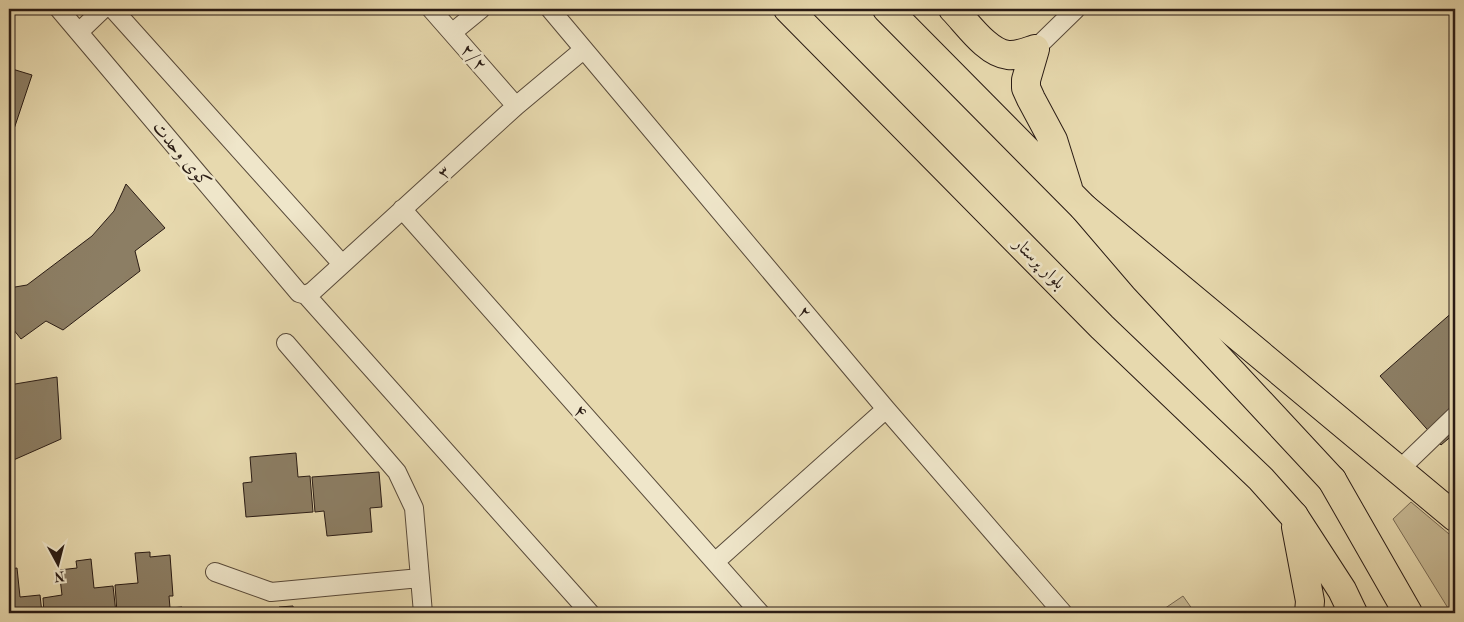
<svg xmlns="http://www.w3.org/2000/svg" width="1464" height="622" font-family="'Old Standard TT',Amiri,serif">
<rect width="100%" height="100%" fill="#e7d9ae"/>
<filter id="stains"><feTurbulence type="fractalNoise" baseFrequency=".004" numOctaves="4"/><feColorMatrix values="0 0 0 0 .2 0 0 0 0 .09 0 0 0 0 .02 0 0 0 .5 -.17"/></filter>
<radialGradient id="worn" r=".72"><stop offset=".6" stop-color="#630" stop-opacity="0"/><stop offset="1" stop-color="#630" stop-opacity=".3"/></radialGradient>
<!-- green -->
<path fill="#c7b994" stroke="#786a54" d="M1411,502L1455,539V613H1451L1393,519Z
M1183,596L1195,613H1158Z"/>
<!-- building -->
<path fill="#8c7e64" stroke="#291b14" d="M9,68L32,75L10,141H9Z
M126,184L165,228L135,251L140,271L63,330L46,321L21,339L9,324V288L27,285L92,236L114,211Z
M1455,310V433L1441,445L1380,376Z
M57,377L61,439L9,462V385Z
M296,453L298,477L310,476L313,512L246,517L243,483L252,482L250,457Z
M379,472L382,507L370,508L372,532L327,536L324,511L315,512L312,477Z
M150,552V557L170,555L173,596H169L170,608L182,607L183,613H117L115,585L138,583L135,553Z
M91,559L94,588L113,586L116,613H44L43,598L62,595L59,570L77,568L76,561Z
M17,568L20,597L40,595L42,613H9V569Z
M293,606L294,611L313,610V613H279V607Z"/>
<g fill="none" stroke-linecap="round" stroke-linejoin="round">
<defs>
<path id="minor" d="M59,9L299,293L306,295
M113,9L342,264
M431,9L516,106
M550,9L886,409L1063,613
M79,32L103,9
M453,32L481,9
M1035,49L1076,9
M402,209L760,613
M306,295L590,613
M306,295L313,291L516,106L583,50
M286,343L397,472L414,508L423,613
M1399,470L1455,416
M715,562L886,409
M215,572L271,592L420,578"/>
<path id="primary" d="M788,9L1102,327L1261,479L1294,516
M887,9L1084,208L1144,278L1332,480
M953,9C967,23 987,53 1008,55C1017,56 1026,52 1035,49
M1035,49L1026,80V88L1031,99L1053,140L1068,188"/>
<path id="trunk" d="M1084,208L1455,517
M1332,480L1408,613
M1294,516L1342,590L1353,613
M1296,527L1310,601L1309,613"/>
</defs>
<!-- minor casing -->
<use href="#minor" stroke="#584a3a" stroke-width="20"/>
<!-- primary casing -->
<use href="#primary" stroke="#291b14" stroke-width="30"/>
<!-- trunk casing -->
<use href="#trunk" stroke="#291b14" stroke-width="30"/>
<!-- minor -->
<use href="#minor" stroke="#efe6ca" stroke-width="18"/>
<!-- primary -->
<use href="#primary" stroke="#e7d9ae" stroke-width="28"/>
<!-- trunk -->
<use href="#trunk" stroke="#e7d9ae" stroke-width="28"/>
</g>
<g text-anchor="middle" stroke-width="5" stroke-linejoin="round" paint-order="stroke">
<!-- street labels -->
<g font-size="18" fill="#291b14" stroke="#efe6ca">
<text transform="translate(474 57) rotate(49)" y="6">۲/۲</text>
<text transform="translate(182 154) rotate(50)" y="6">کوی وحدت</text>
<text transform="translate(444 172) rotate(-42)" y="6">۳</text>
<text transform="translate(1040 263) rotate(45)" y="6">بلوار پرستار</text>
<text transform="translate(805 312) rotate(50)" y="6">۲</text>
<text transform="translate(581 411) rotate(48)" y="6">۴</text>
</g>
</g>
<!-- margin -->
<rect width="1464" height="622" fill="none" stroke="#e7d9ae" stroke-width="30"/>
<rect x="10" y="10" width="1444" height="602" fill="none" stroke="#291b14" stroke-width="2.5"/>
<rect x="15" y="15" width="1434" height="592" fill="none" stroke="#291b14"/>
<!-- north arrow -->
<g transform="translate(58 564) rotate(173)" stroke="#efe6ca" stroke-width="4" paint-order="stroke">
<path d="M0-4L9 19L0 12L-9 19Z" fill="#291b14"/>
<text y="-8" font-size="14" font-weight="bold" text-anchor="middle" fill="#291b14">N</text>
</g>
<rect width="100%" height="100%" filter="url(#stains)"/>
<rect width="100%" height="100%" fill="url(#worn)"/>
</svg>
